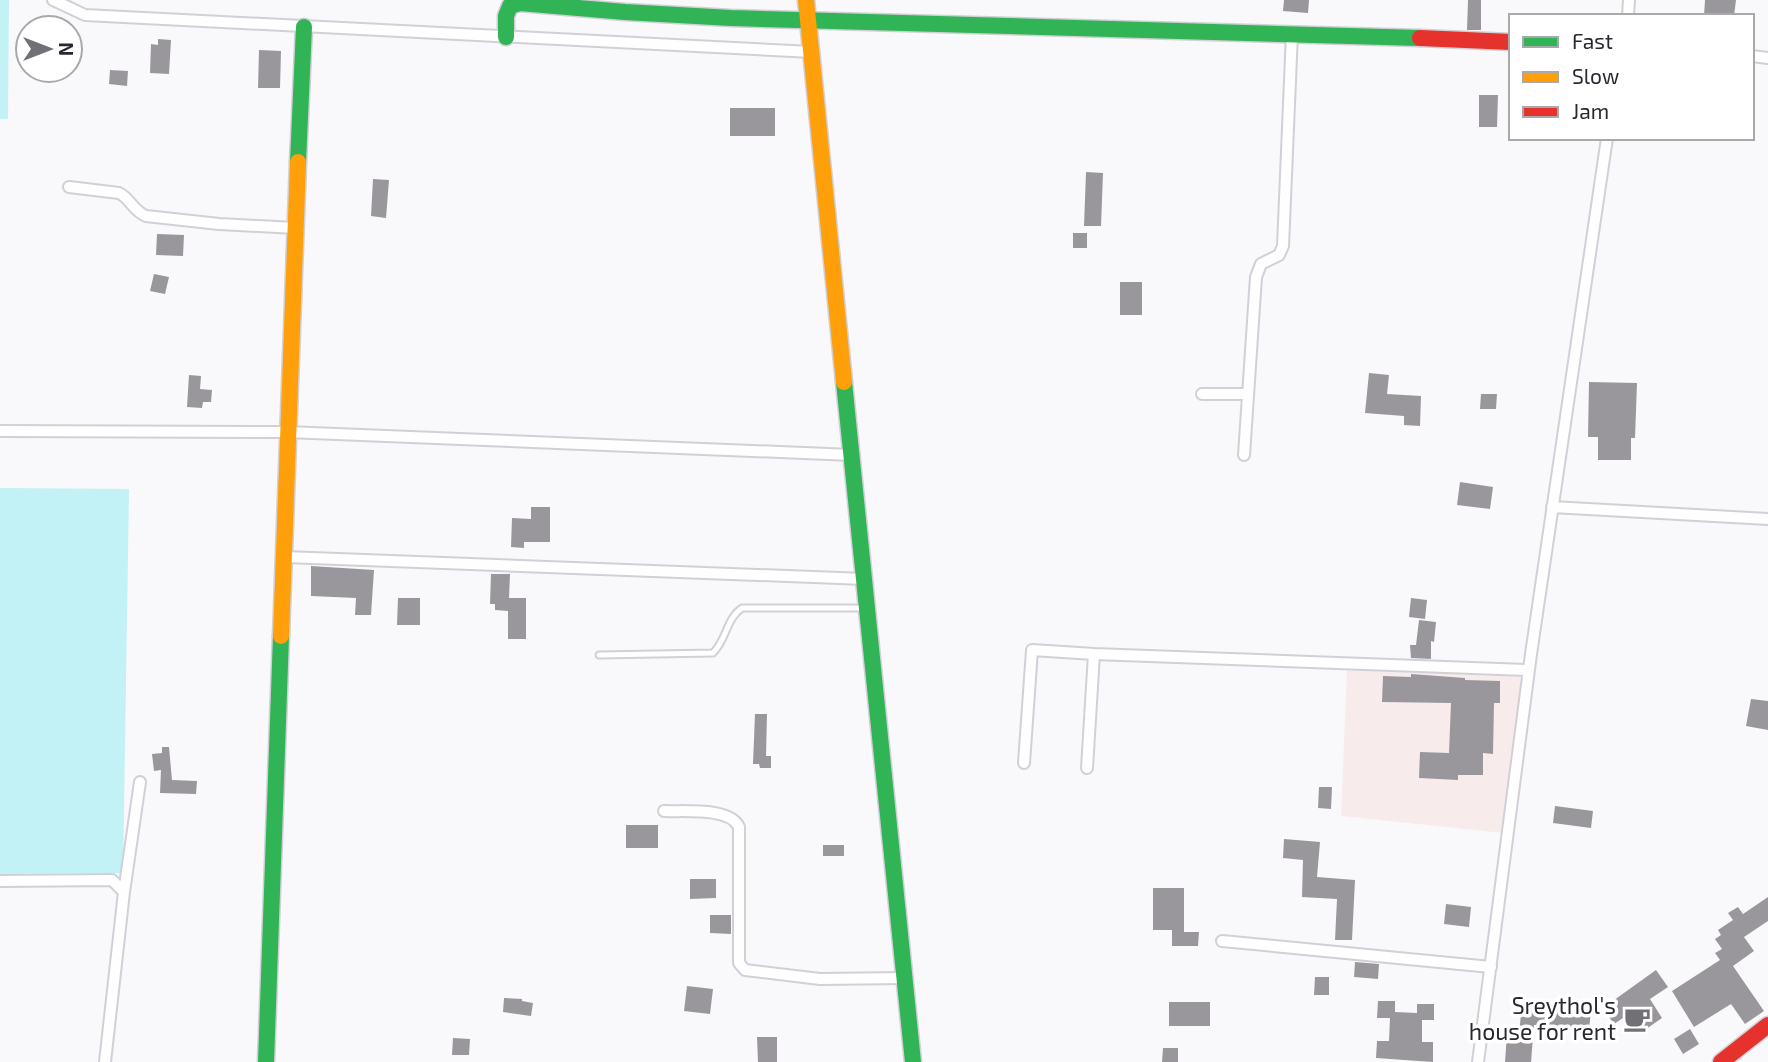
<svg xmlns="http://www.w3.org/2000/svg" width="1768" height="1062" font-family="'Exo 2',sans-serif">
<rect width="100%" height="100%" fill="#f9f8fb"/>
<!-- education -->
<path fill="#f8ebec" d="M1347,670L1525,677L1504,833L1341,816Z"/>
<!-- water -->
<path fill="#c2f1f6" d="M0,0H9L8,119H0Z
M0,488L129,489L123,873L0,874Z"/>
<!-- building -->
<path fill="#9a979c" d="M1284,0H1309L1308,13L1283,11Z
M1468,0H1481V30H1467Z
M1705,0H1736L1734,16H1704Z
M158,39L171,40L169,74L150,73L151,44L158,45Z
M259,50L281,51L280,88H258Z
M110,70L128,71L127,86L109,84Z
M1479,95H1498L1497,127H1479Z
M730,108H775V136H730Z
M1086,172L1103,173L1101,226H1084Z
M373,179L389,180L386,218L371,216Z
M1073,233H1087V248H1073Z
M157,234L184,235L183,256L156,255Z
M154,274L169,277L165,294L150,291Z
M1120,282H1142V315H1120Z
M1369,373L1389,375L1387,394L1421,396L1420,426L1404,425V416L1365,413Z
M189,375L201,376L200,389L212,390L211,402H203L202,408L187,407Z
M1589,382L1637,383L1635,438H1631V460H1598V437H1588Z
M1481,394H1497L1496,409H1480Z
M1460,482L1493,487L1490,509L1457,505Z
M531,507H550V542H524V548L511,547L512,518L531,519Z
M311,566L374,570L371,615H355L356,598L311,596Z
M491,574H510L509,598H526V639H508V611L495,610V604H490Z
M398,598H420V625H397Z
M1411,598L1427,600L1425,619L1409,617Z
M1419,620L1436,622L1434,642L1431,641V659L1411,658L1410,645H1416Z
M1411,674L1465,678V680L1500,681V703H1494L1493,754L1483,753V775H1458V780L1419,778L1420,752L1449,753L1451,703L1382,702L1383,676L1411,677Z
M1751,699L1768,701V730L1746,726Z
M755,714H767L766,756H771V768H760L759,764H753Z
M162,747H169L172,780L197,781L196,794L160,793L161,770L154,771L152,754L162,753Z
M1319,787H1332L1331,809L1318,808Z
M1555,806L1593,811L1591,828L1553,823Z
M626,825H658V848H626Z
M1284,839L1320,842L1317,877L1355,880L1352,940H1335L1337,899L1302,897L1303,860L1283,858Z
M823,845H844V856H823Z
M690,879H716V898L690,899Z
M1153,888H1184V932H1199L1198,946H1172V930H1153Z
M1768,897V921L1744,937L1754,951L1733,966L1764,1011L1745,1024L1731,1004L1694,1027L1672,991L1720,960L1715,953L1722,949L1715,939L1721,935L1718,930L1733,920L1728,913L1738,907L1743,914Z
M1446,904L1471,907L1469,927L1444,924Z
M710,915H731V934L710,933Z
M1355,962L1379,964L1378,979L1354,977Z
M1656,970L1668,987L1650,999L1662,1018L1639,1034L1626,1016L1614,1024L1603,1008Z
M1315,977H1329V995H1314Z
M687,986L713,989L710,1014L684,1011Z
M504,998L522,999V1001L533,1003L531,1016L503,1012Z
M1378,1001H1395V1012L1417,1013V1004H1434V1020H1422V1042H1433V1062L1376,1058L1377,1041H1389L1390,1018H1377Z
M1169,1002H1210V1026H1169Z
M1522,1003L1591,1010L1589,1030L1534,1025L1531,1062H1505L1507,1034L1519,1035Z
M1690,1029L1699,1044L1683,1054L1674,1039Z
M757,1037H777V1062H758Z
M453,1038L470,1039L469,1055H452Z
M1163,1048H1178V1062H1162Z"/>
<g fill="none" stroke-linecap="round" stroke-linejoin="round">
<defs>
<path id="lane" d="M599,655L713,653C727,639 726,619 742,608H864"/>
<path id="street" d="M53,0L85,15L812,52
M1628,16L1629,0
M1752,56L1768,58
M69,187L119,193C130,198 133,211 146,216L219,224L295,228
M1202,394H1248
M0,431L287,432L852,455
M1244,455L1256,277L1261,264L1279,255L1283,246L1292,33
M1552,507L1768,519
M285,557L865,579
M1024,763L1032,650L1094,654
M1087,768L1094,654L1529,670
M664,811C684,812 730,807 739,827V963L745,970L820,979L905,978
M0,881L112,880L124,892L105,1062
M124,892L140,782
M1222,941L1491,967
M1478,1062L1531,654L1607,138"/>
<path id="fast" d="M506,37V16L510,6L520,3L625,12L731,18L1420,38
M298,162L304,27
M844,382L913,1062
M266,1062L281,636"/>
<path id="slow" d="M806,0L844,382
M281,636L298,162"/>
<path id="jam" d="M1420,38L1511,42
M1721,1062L1768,1025"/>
</defs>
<!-- lane casing -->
<use href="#lane" stroke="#d2d0d7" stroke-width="9"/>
<!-- street casing -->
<use href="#street" stroke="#d2d0d7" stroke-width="14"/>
<!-- fast casing -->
<use href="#fast" stroke="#d2d0d7" stroke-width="19"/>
<!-- slow casing -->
<use href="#slow" stroke="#d2d0d7" stroke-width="19"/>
<!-- jam casing -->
<use href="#jam" stroke="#d2d0d7" stroke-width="19"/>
<!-- lane -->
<use href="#lane" stroke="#fefefe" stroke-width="5"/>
<!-- street -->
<use href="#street" stroke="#fefefe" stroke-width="10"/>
<!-- fast -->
<use href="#fast" stroke="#30b455" stroke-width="16"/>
<!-- slow -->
<use href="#slow" stroke="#ff9f0a" stroke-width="16"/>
<!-- jam -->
<use href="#jam" stroke="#e5322d" stroke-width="16"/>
</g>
<!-- icons -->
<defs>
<symbol id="cafe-bare" viewBox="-9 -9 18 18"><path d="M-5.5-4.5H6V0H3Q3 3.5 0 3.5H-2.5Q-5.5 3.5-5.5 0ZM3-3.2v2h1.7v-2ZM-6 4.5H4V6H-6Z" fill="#727077" stroke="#fff" stroke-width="2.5" paint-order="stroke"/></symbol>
</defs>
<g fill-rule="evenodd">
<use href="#cafe-bare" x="1618" y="1000" width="38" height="38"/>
</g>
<g text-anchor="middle" stroke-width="7" stroke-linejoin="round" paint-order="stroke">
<!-- poi labels -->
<g font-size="23" fill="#292730" stroke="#fff" text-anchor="end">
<text x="1616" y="1014">Sreythol's<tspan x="1616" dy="26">house for rent</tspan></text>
</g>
</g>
<!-- legend -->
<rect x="1509" y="14" width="245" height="126" fill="#ffffff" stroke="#a9a9ac" stroke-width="2"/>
<rect x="1523" y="37" width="35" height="10" fill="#30b455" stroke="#a9a9ac" stroke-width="2"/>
<text x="1572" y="49" font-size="21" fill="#292730">Fast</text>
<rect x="1523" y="72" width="35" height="10" fill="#ff9f0a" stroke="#a9a9ac" stroke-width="2"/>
<text x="1572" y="84" font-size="21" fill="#292730">Slow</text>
<rect x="1523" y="107" width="35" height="10" fill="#e5322d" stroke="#a9a9ac" stroke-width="2"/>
<text x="1572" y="119" font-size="21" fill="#292730">Jam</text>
<!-- north arrow -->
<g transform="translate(49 49) rotate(90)"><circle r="33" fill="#ffffff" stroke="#a9a9ac" stroke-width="2"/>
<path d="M0-5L12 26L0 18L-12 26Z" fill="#727077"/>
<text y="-10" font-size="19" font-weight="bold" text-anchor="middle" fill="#292730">N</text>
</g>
</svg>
